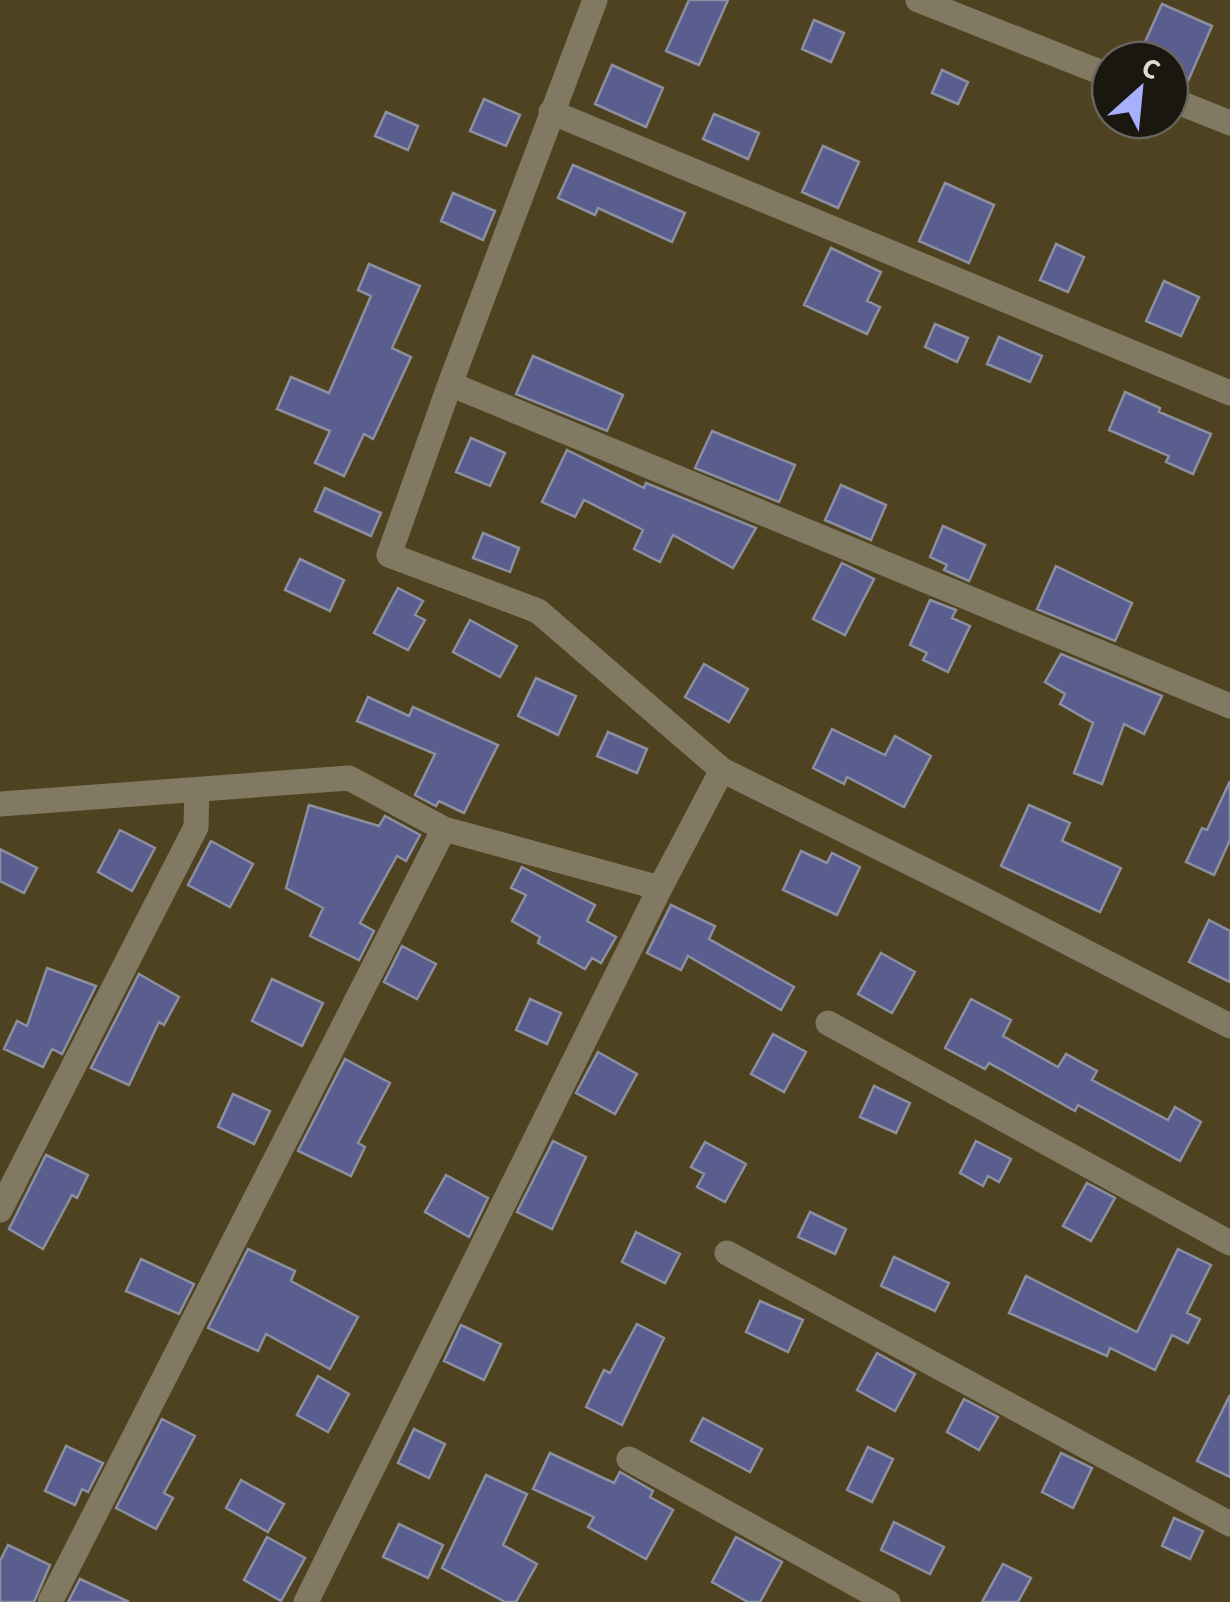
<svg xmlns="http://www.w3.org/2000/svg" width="1230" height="1602" font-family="'Source Sans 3',sans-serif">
<rect width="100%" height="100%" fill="#342f21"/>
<!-- green -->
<path fill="#4e4220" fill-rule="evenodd" d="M0,0H1230V1602H0ZM1110,60H1170V120H1110Z"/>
<!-- building -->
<path fill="#595e8f" stroke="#8c8fa0" stroke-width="2.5" d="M689,0H728L699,65L666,51Z
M1162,4L1212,26L1185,88L1170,83V60H1137Z
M814,20L844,33L831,62L802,49Z
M612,65L663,88L646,127L595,104Z
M942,70L968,82L958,104L932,93Z
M484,99L520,115L506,146L470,131Z
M386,112L418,126L408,150L375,136Z
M714,114L759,133L748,159L703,139Z
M823,146L859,162L838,208L802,192Z
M573,165L685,213L672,242L598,208L595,215L558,198Z
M945,183L994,205L969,263L919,241Z
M453,193L495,211L483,240L441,221Z
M1056,244L1084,257L1068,292L1040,280Z
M831,248L881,272L867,301L880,307L867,334L804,305Z
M369,264L420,286L392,348L411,357L373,439L364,434L344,476L315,463L330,431L277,409L291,377L329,393L371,296L358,290Z
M1164,281L1199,297L1181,336L1146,321Z
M935,324L968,338L957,362L925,347Z
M999,337L1042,356L1030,382L987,364Z
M533,356L623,395L607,431L516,394Z
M1125,392L1160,408L1159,412L1211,434L1193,474L1166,462L1169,456L1109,430Z
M712,431L795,465L779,502L695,468Z
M471,438L505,453L490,486L456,472Z
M567,450L644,488L646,483L756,528L733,568L673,535L660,562L634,549L643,530L584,500L575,517L542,502Z
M841,485L886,505L871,540L825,520Z
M325,488L381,513L371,536L315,511Z
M943,526L985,545L969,581L944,570L947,565L930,557Z
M483,533L519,548L510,572L473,558Z
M300,559L344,580L330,611L285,590Z
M842,563L874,579L845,635L813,619Z
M1056,566L1132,603L1115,641L1037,609Z
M398,588L423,601L415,615L425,620L408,650L374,633Z
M930,600L956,610L952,618L970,626L948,672L923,660L927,653L910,645Z
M470,620L517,646L500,677L453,652Z
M1061,654L1162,696L1144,734L1124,724L1102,784L1074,773L1093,723L1060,704L1065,694L1045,682Z
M704,664L748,689L729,722L685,697Z
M536,678L576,696L558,735L518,716Z
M368,697L409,716L413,707L498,745L464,813L439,801L436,806L415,795L435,754L357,721Z
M832,729L885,755L895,736L931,756L904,807L847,777L844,784L813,768Z
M608,732L647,749L637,773L597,756Z
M1230,781V840L1214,875L1186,862L1202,828L1207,830Z
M309,805L379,826L385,816L420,835L406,861L397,856L360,923L374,931L359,960L310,936L323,908L286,888Z
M1029,805L1070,823L1062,841L1121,868L1100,912L1001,866Z
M120,830L155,848L132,891L98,872Z
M211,841L253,864L230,907L188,885Z
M0,849L37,868L24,893L0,881Z
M801,851L827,863L832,853L860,867L837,915L783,890Z
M522,867L595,905L587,921L616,937L601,963L592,958L585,969L538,943L540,937L512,921L526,895L511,888Z
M671,905L715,926L709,939L794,987L781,1010L688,956L681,970L647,953Z
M1209,920L1230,931V982L1189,962Z
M402,946L436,964L417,999L384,982Z
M881,953L915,972L892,1013L858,994Z
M47,968L96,986L62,1054L52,1049L43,1067L4,1049L17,1021L27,1026Z
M139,974L179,997L164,1025L159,1022L129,1085L91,1068Z
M272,979L323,1003L302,1046L252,1021Z
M530,999L561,1013L547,1044L516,1030Z
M971,999L1011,1020L1003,1036L1058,1067L1066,1054L1097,1071L1092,1080L1168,1120L1175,1107L1201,1122L1180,1161L1078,1105L1075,1111L989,1063L985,1069L945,1048Z
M773,1034L806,1052L784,1092L751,1074Z
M598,1052L637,1074L615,1114L576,1093Z
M345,1059L390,1083L358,1143L365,1147L351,1176L298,1151Z
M874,1086L910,1103L896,1133L860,1117Z
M233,1094L270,1111L254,1144L218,1127Z
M553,1141L586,1157L552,1229L517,1212Z
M976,1141L1011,1159L999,1182L988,1176L983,1186L960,1173Z
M705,1142L746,1164L725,1202L697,1187L704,1174L691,1167Z
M46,1155L88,1175L77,1198L72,1195L43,1249L9,1229Z
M446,1175L488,1198L469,1237L425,1212Z
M1087,1183L1115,1198L1091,1241L1063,1226Z
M810,1212L846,1229L835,1254L798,1237Z
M636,1232L680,1254L665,1283L622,1262Z
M248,1249L295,1271L291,1281L358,1317L330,1369L266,1334L258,1351L208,1328Z
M1178,1249L1211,1265L1187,1313L1200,1319L1188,1343L1172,1335L1155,1370L1110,1348L1107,1356L1009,1313L1026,1276L1137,1332Z
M894,1257L949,1283L935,1311L881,1286Z
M141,1259L194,1284L179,1314L126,1291Z
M760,1301L803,1320L788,1352L746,1332Z
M637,1324L664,1338L622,1425L586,1407L604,1370L610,1373Z
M461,1325L501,1344L484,1380L444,1361Z
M877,1353L915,1374L895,1411L857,1390Z
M318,1376L349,1394L328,1432L297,1415Z
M1230,1395V1477L1197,1461Z
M964,1399L998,1417L979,1450L947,1432Z
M703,1418L762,1449L750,1472L691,1441Z
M162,1419L195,1436L164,1493L173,1498L156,1529L116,1508Z
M414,1429L445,1444L429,1478L398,1463Z
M66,1446L103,1463L88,1492L82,1489L75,1505L45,1491Z
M868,1447L893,1459L872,1502L847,1490Z
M550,1453L614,1483L620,1472L653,1491L650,1497L673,1510L646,1559L588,1527L594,1517L533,1489Z
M1061,1453L1092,1468L1073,1508L1042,1492Z
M486,1475L527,1494L503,1545L537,1564L516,1602H505L442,1568Z
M241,1480L284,1504L268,1532L226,1508Z
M1174,1518L1203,1531L1190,1559L1162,1546Z
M894,1522L944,1547L930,1574L881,1550Z
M399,1524L443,1545L428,1578L383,1557Z
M267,1537L305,1558L281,1601L244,1580Z
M736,1537L782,1562L760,1602H748L712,1582Z
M8,1545L50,1565L34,1602H0V1561Z
M1003,1564L1031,1578L1018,1602H982Z
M80,1579L129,1602H68Z"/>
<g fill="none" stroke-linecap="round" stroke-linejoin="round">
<!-- minor -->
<path stroke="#817962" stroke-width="25" d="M595,0L450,384L389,555L538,611L722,770L977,896L1230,1026
M918,0L1110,76
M1170,99L1230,123
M551,112L1230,393
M450,384L1230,706
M0,804L349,778L444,829L660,888L722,770
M828,1023L1230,1243
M0,1210L196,827L197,790
M727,1253L1230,1524
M629,1459L888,1602
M50,1602L444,829
M306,1602L660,888"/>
</g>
<!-- north arrow -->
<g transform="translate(1140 90) rotate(27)"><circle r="48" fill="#1a1711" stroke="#68655e" stroke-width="2.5"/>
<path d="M0-8L18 38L0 25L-18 38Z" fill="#a7b0fc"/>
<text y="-15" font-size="28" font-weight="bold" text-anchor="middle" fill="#dedbd2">С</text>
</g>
</svg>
